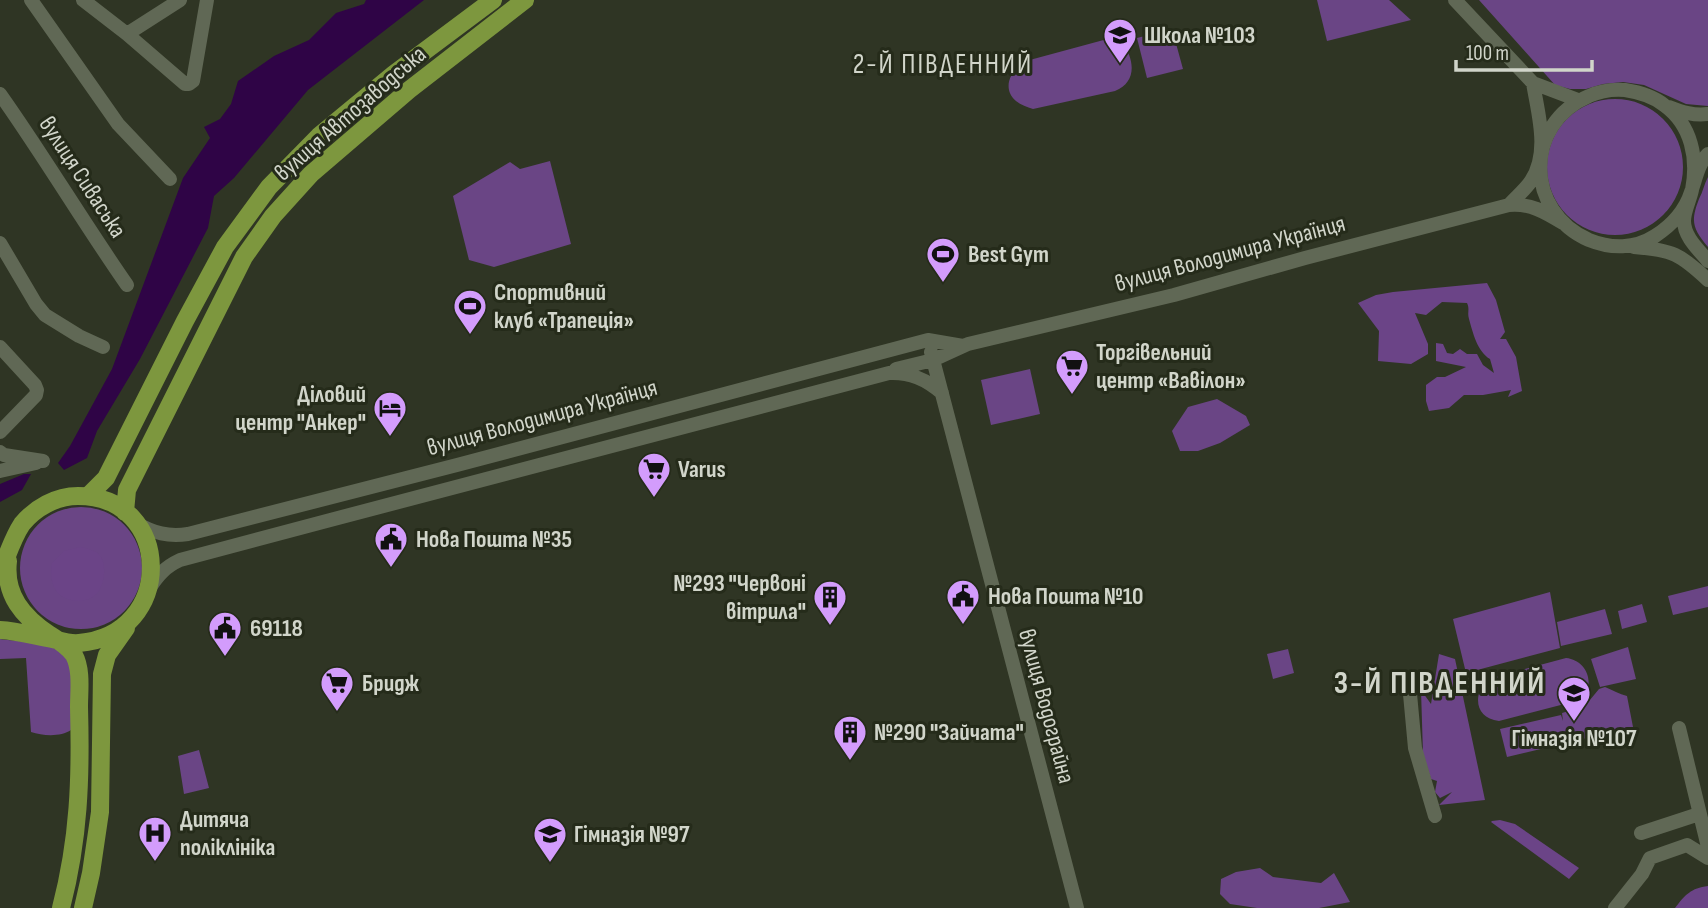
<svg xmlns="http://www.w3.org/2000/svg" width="1708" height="908" font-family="'Sofia Sans Condensed',sans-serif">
<rect width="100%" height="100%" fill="#2f3524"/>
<!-- green -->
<path fill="#6a4585" d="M1317,0H1389L1411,20L1327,41Z
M1479,0H1708V106L1686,104L1644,85L1623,82L1603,84L1586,89H1570L1555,85Z
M1172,29L1183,69L1147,78L1137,38Z
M1111,38L1122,42C1135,60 1137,82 1115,91L1033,109C1027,107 1021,105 1016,101C1001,88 1011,69 1026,61Z
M1547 167a68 68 0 1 1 136 0a68 68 0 1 1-136 0Z
M550,161L571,244L494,267L469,260L453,196L510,162L520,169Z
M1708,177V247C1693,229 1690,222 1699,199C1703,192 1704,184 1708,177Z
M1030,369L1040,414L991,425L981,380Z
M1217,399L1246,416L1250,425L1220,443L1198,451H1180L1172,431L1188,407Z
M20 568a61 61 0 1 1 122 0a61 61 0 1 1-122 0Z
M1708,586V607L1673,615L1668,596Z
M1550,592L1560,648L1466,673L1453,619Z
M1642,604L1647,622L1622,629L1618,611Z
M1605,609L1612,634L1561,646L1557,622Z
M0,639C14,641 51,643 61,652C67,657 70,665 72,672L71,730C61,737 43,736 31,732L26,658L0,659Z
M1628,647L1636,679L1600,687L1591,659Z
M1288,649L1294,673L1273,679L1267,654Z
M1566,658C1587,660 1597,685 1580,700L1499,721C1475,718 1472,695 1488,679Z
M1605,687C1613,690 1619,694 1627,696L1633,727L1507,757L1500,729L1561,715L1563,721L1562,713L1585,706L1599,689Z
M199,750L209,788L184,794L178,756Z
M1260,868L1273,877L1321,883L1334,873L1350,902L1319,908H1257L1230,904L1220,894L1221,879L1236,872Z"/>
<!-- forest -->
<path fill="#6b4487" d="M1487,283L1496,300L1505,332L1500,339H1506L1516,357L1522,391L1508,397L1511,390L1483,395H1464L1449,408L1429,411L1426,401V385L1437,377H1445L1466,367L1436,361V343L1443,344L1447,353L1453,354L1460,349L1467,354H1477L1483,365L1494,373L1490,359C1477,351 1473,333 1469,319C1467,313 1470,309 1467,303L1442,302L1426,315L1415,313L1428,344V354L1411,364L1378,361L1379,331L1358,303L1376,295L1393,292Z
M81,547C86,548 92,550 96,552C108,560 105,582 98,592C89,604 69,603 59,594C51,586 50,573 52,563L64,551Z
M1439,654L1455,659L1485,800L1439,805L1452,792L1440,798L1435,792L1437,781L1431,779L1423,754L1421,690L1431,704Z
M1500,820L1515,824L1579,868L1569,879L1491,822L1492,821Z
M1708,886V908H1675C1685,895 1691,888 1708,886Z"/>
<!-- water -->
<path fill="#2f0446" d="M366,0H424L308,90L234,178L214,196L208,228L140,359L97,431L87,458L64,470L58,463L70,446L112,369L183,178L210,138L204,127L220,119L231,104L238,81L274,56L309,40L336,13L364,4Z
M24,474H31L22,490L0,502V484Z"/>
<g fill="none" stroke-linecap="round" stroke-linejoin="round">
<!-- minor -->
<path stroke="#606855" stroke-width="14" d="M31,0L118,124L170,179
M83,0L127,34L185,84H189L193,81L207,0
M1455,0L1533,83L1578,100
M127,34L180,0
M0,94C44,156 83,222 127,285
M1669,107C1682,112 1694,116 1708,114
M1708,154C1698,164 1696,179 1691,192C1685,211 1672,225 1655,236C1635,249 1611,249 1589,240C1525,212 1523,124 1589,96C1600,91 1613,89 1625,90C1638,92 1653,96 1664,105C1692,125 1698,159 1692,190C1690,200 1684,211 1684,221C1684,237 1699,250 1708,261
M1509,205C1516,197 1525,190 1531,181C1550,152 1538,114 1533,83
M0,243L36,304L45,315L79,336L103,347
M1634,247C1673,250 1680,254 1708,280
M0,347L35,385L37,390L36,395L0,432
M931,352L1077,908
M896,369L933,360L968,344L1174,295L1305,258L1509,205C1530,203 1545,212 1563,223
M0,452L4,455L43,461
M0,471L36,463
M136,523C154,533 168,537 188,534L457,465L928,340L963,346
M149,589C158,575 165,567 180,560C416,497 652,435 889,373C910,372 926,379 942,393
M1410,694L1415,748L1435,816
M1679,728L1708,847
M1641,833L1699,814
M1615,908L1642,874L1650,858L1687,845L1708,858"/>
<!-- major -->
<path stroke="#7d973e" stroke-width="18" d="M88,496L106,478L185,321L225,247L269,187L319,136L394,74L493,0
M125,512L127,490L244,257L273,216L311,174L409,90L525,0
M8,561C4,595 23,617 50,635C58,640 69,647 74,655C82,670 79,691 79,707C81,778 79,839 61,908
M0,573C7,557 12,539 22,524C35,508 56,496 78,496C174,496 176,635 79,643C70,644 61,641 53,639C35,636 18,631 0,630
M83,908L91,873L100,812L102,674L107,655L126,628"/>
</g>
<!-- icons -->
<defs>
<symbol id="school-pin" viewBox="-11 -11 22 30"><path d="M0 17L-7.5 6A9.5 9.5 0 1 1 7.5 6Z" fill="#d39cfc" stroke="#252b1a"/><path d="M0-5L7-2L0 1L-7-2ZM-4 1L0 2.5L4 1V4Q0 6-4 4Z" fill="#111"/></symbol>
<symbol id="stadium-pin" viewBox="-11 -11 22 30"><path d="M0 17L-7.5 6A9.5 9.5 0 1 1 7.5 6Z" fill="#d39cfc" stroke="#252b1a"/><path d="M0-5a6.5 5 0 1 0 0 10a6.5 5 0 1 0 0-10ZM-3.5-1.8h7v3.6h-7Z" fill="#111"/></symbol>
<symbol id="supermarket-pin" viewBox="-11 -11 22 30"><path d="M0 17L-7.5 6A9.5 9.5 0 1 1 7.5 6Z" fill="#d39cfc" stroke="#252b1a"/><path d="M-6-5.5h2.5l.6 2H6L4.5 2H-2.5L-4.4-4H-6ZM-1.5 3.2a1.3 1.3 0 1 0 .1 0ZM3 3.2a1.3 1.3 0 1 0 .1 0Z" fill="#111"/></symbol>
<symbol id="hotel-pin" viewBox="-11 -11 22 30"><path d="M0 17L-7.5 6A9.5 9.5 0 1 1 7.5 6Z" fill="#d39cfc" stroke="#252b1a"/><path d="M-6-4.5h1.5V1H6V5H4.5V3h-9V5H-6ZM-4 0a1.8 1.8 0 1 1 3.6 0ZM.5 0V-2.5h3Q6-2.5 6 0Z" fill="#111"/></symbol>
<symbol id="civic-pin" viewBox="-11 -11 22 30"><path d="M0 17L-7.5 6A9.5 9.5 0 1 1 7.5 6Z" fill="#d39cfc" stroke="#252b1a"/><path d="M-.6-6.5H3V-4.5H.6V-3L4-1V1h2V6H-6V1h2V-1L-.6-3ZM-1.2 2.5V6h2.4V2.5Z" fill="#111"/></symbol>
<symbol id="building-pin" viewBox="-11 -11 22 30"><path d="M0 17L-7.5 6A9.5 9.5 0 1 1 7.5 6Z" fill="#d39cfc" stroke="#252b1a"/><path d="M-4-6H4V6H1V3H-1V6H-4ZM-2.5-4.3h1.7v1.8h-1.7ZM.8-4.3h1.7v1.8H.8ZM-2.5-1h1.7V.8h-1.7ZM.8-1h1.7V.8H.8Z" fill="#111"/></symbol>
<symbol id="hospital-pin" viewBox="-11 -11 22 30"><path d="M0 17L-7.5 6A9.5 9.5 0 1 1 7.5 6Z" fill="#d39cfc" stroke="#252b1a"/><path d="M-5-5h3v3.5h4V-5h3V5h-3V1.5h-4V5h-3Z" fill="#111"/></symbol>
</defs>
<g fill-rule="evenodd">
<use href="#school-pin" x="1101" y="16" width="38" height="52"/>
<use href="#stadium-pin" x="924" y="235" width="38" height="52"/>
<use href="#stadium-pin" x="451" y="287" width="38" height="52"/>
<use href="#supermarket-pin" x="1053" y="347" width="38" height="52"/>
<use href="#hotel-pin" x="371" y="389" width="38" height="52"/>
<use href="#supermarket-pin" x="635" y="450" width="38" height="52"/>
<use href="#civic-pin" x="372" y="520" width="38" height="52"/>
<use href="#civic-pin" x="944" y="577" width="38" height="52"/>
<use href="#building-pin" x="811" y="578" width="38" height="52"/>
<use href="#civic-pin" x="206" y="609" width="38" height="52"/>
<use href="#supermarket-pin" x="318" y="664" width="38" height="52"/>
<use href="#school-pin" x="1555" y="674" width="38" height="52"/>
<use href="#building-pin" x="831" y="713" width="38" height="52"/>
<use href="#hospital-pin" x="136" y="814" width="38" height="52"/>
<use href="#school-pin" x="531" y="815" width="38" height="52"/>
</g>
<g text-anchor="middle" stroke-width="6" stroke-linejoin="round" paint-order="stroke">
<!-- poi labels -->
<g font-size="24" font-weight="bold" fill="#d1d5ca" stroke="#252b1a" text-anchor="start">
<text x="1144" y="43">Школа №103</text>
<text x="968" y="262">Best Gym</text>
<text x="494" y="300">Спортивний<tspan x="494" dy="28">клуб «Трапеція»</tspan></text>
<text x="1096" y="360">Торгівельний<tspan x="1096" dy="28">центр «Вавілон»</tspan></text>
<text x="366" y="402" text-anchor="end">Діловий<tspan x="366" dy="28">центр "Анкер"</tspan></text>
<text x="678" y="477">Varus</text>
<text x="416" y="547">Нова Пошта №35</text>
<text x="806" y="591" text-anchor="end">№293 "Червоні<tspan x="806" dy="28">вітрила"</tspan></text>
<text x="988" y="604">Нова Пошта №10</text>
<text x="250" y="636">69118</text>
<text x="362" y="691">Бридж</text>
<text x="874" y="740">№290 "Зайчата"</text>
<text x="1574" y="746" text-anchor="middle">Гімназія №107</text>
<text x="180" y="827">Дитяча<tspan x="180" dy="28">поліклініка</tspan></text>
<text x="574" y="842">Гімназія №97</text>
</g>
<!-- street labels -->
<g font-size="24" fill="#d1d5ca" stroke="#252b1a">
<text transform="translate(350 113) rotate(-41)" y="8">вулиця Автозаводська</text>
<text transform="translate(83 177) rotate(57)" y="8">вулиця Сиваська</text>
<text transform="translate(1230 253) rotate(-15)" y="8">вулиця Володимира Українця</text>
<text transform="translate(542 417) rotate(-15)" y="8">вулиця Володимира Українця</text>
<text transform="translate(1047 706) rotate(75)" y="8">вулиця Водограйна</text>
</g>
<!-- quarter labels -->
<g font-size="28" letter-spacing="2" fill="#d1d5ca" stroke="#252b1a">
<text x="943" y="73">2-Й ПІВДЕННИЙ</text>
</g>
<!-- district labels -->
<g font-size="32" font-weight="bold" letter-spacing="2" fill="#d1d5ca" stroke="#252b1a">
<text x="1440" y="693">3-Й ПІВДЕННИЙ</text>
</g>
</g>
<!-- scale -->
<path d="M1456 60v10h136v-10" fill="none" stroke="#d1d5ca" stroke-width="3.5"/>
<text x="1466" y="60" font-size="21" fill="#d1d5ca" stroke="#252b1a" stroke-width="5" paint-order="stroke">100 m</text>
</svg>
